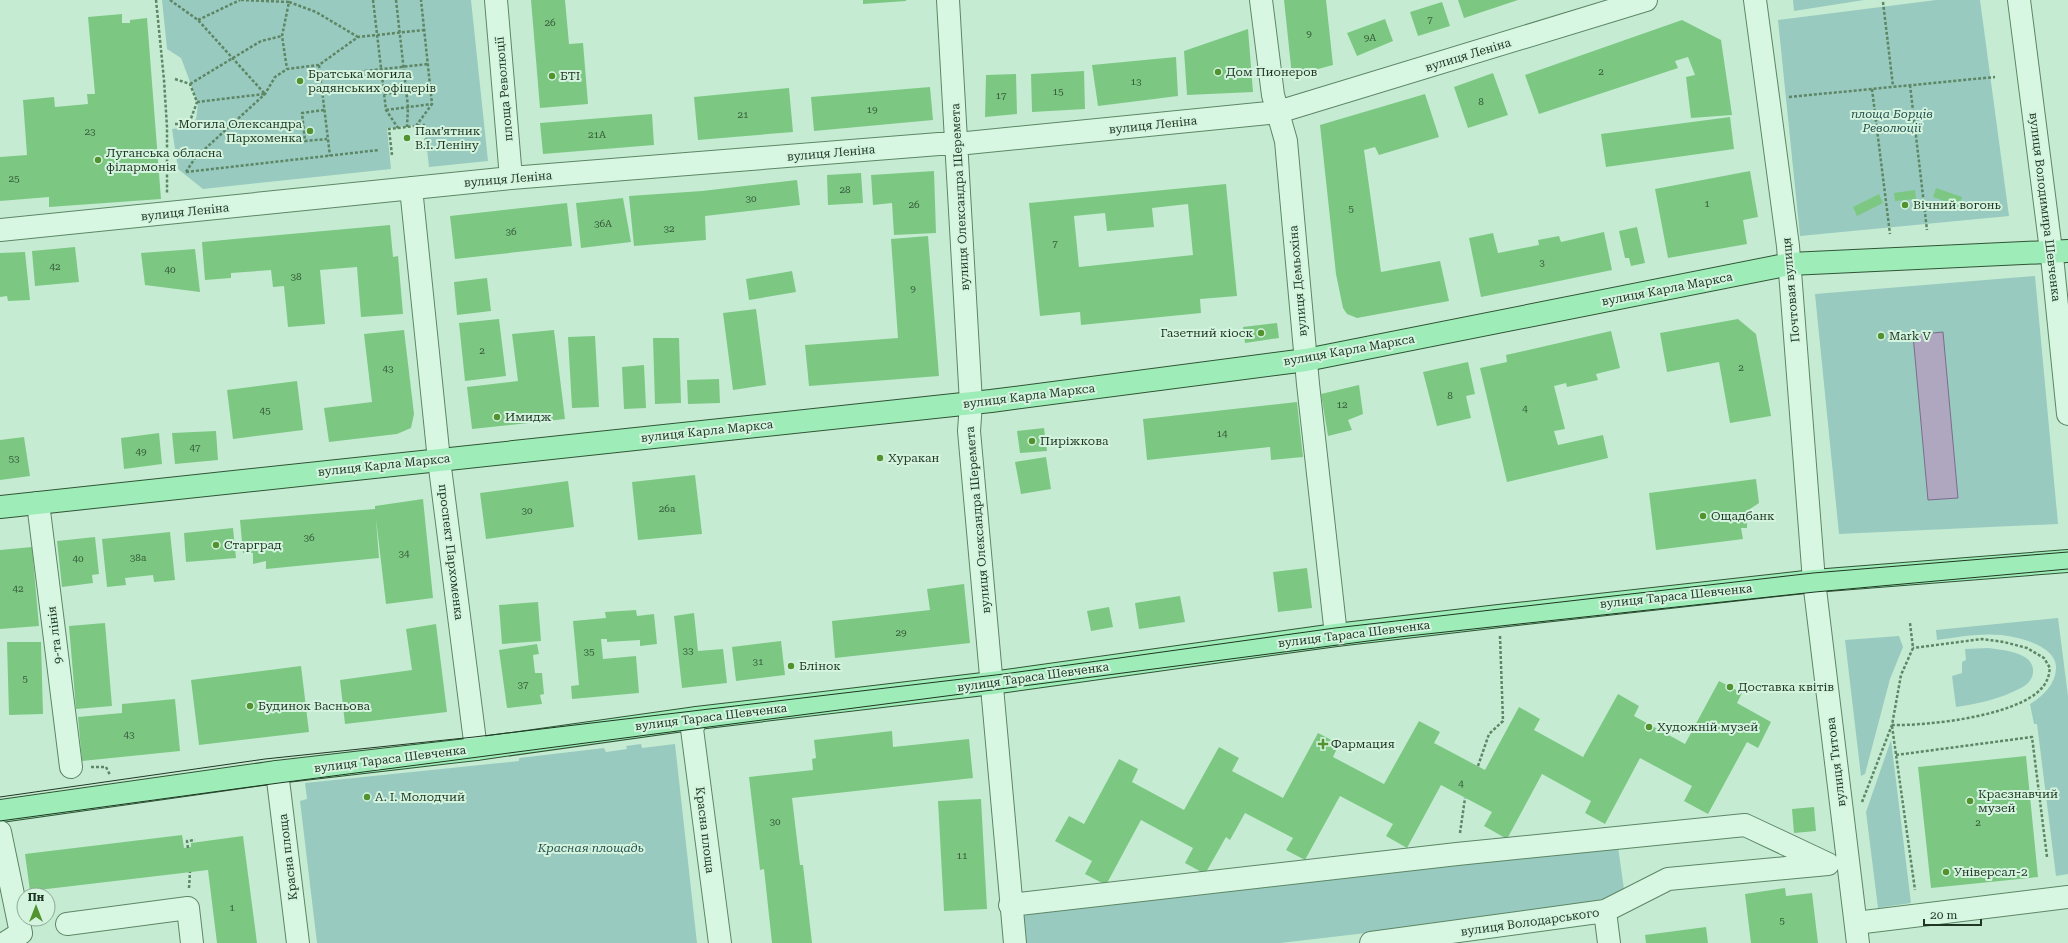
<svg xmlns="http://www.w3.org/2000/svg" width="2068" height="943" font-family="'Roboto Serif',serif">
<rect width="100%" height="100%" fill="#c5ecd3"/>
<!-- green -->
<path fill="#99cabf" d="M162,0H471L488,161L429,167L424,124L387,128L391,169L203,189L178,169L172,129L186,127L196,119L198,104L183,63L181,58L167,49Z
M1793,0H1864L1794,11Z
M1936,0H1980L2009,216L1800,236L1778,20Z
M2035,276L2058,524L1839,534L1815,294Z
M2058,618L2068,696V874L2056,876L2037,724H2034L2030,704C2043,696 2055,685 2056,669C2058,646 2019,637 2001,635C1980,633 1958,637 1937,640L1936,630Z
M1899,636L1903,647L1890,679L1865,774L1861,776L1845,640Z
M1988,648C2002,650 2035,652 2033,672C2033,679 2027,685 2021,688C2000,699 1978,704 1956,707L1952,676L1962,673V662L1966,660L1965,649Z
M1891,740L1911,903L1878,908L1866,812Z
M641,744L642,748L675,744L697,943H317L300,801L307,799L305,783L519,761V758L604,748L606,752L627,749L626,746Z
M1617,840L1626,903L1280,943H1020L1018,911Z"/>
<!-- water -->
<path fill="#afa6bf" stroke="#7a6d8d" d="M1943,332L1958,498L1928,500L1913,335Z"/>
<!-- building -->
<path fill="#7cc882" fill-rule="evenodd" d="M531,0H565L569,44L583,43L588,104L540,108Z
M863,0H906V1L863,4Z
M1284,0H1326L1333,65L1292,76Z
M1458,0H1518L1464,18Z
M1442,2L1450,26L1418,36L1410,12Z
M122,14V23H130V20L147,18L161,199L49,207V197L0,201V157L27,155L23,100L54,97L55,107L88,104L87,94H95L88,17Z
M1385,19L1393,41L1357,56L1347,33Z
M1682,20L1721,40L1732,115L1691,118L1686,77L1695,75L1688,57L1675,61L1678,68L1539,114L1525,75Z
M1248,29L1253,92L1187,95L1184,51Z
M1176,57L1178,96L1098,106L1092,65Z
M1084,71L1085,109L1032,112L1031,74Z
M1493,73L1508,115L1468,128L1454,87Z
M1016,74L1017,114L985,117L986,75Z
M930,87L933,120L814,131L811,97Z
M789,88L793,132L698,140L694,97Z
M1425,94L1439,137L1379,155L1375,147L1364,150L1381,272L1440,261L1449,301L1357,318L1347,314L1343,308L1336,274L1320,125Z
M652,114L654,145L543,154L540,123Z
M1730,117L1734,149L1606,167L1601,134Z
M934,171L936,233L894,235L892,203L873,205L871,175Z
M1750,171L1758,217L1743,220L1747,244L1668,258L1655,189Z
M861,173L863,203L828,205L827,175Z
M797,180L800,205L705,216L706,240L634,246L629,196L702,191Z
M1226,184L1237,296L1200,299L1201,313L1081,325L1080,312L1040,316L1029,203ZM1188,204L1193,255L1079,267L1074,216L1105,213L1107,231L1154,227L1152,208Z
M1936,188L1962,197L1959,206L1933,197Z
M1915,190L1916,199L1895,201L1894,193Z
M1879,194L1883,203L1857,216L1853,207Z
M623,198L631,242L581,248L576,203Z
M567,203L572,246L455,259L450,216Z
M390,225L393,257L398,256L403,314L361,317L357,267L320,270L325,324L288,327L284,286L273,287L271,270L231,273V278L205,280L202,242Z
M1637,227L1645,263L1631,266L1629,258H1625L1619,231Z
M1604,232L1612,270L1481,297L1469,238L1493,233L1498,253L1539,245L1538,240L1559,236L1561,242Z
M928,236L939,376L809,386L805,345L898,338L891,239Z
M75,247L79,282L35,286L32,251Z
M195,249L200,292L145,285L141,253Z
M25,252L30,300L8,301L7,296L0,297V253Z
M792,271L796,292L749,300L746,279Z
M487,278L491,311L457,315L454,282Z
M756,309L766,385L733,390L723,313Z
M499,319L506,376L465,381L459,323Z
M1738,319L1756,334L1771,416L1730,423L1719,362L1667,372L1660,333Z
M1277,323L1279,338L1245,343L1243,327Z
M404,330L414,414L411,428L397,434L329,442L324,408L372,402L364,334Z
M554,330L565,419L472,429L467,387L518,381L512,334Z
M1611,331L1620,368L1596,374L1598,380L1567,387L1566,383L1554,386L1565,429L1554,431L1558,445L1603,435L1608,458L1507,482L1480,368L1507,362L1506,355Z
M595,336L599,407L572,408L568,337Z
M653,338H679L681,403L655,404Z
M1468,362L1475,394L1466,396L1471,418L1437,426L1423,372Z
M644,365L646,408L624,409L622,367Z
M719,379L720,403L688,404L687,380Z
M297,381L303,430L233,439L227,390Z
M1359,385L1363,414L1348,420L1352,430L1328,436L1321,394Z
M1297,402L1303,457L1271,460L1270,447L1147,460L1143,419Z
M1044,428L1047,451L1020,453L1017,431Z
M216,431L218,460L175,464L172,433Z
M159,433L162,464L124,469L121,438Z
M24,437L30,476L0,480V440Z
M1046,457L1051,489L1021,494L1015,462Z
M695,475L702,534L638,540L632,482Z
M1756,479L1759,503L1750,509L1747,515V528H1741L1743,539L1656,550L1649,493Z
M568,481L574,527L486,539L480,493Z
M423,499L433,598L386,604L376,519L379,558L266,569V561L253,564V553H243L240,520L375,509V506Z
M233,528L236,558L186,562L184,533Z
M170,532L175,580L154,582L153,575L125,578L126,585L107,587L102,539Z
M95,537L99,574L92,575L93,583L62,587L57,541Z
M32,547L39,626L0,629V550Z
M1307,568L1312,608L1278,612L1273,572Z
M964,584L970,643L835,658L832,621L930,610L927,589Z
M1180,596L1185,622L1139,629L1135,603Z
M538,602L541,641L502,644L499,605Z
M1109,607L1113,627L1091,631L1087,611Z
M636,610L637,616L654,614L657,644L640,646V640L607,642V639H601L603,659L636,656L639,693L572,699L571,686L579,685L573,621L606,618L605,612Z
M694,613L698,651L723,649L727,683L682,688L674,616Z
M105,623L112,706L76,709L69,626Z
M436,624L447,712L345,724L340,680L412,670L406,629Z
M781,641L785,675L736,681L732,647Z
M7,642H41L43,714L9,715Z
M537,644L539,654L533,655L535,673H542L544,694L540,695L542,704L507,708L499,650Z
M301,666L309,732L199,745L191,680Z
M1719,681L1742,693L1737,703L1771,722L1758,748L1747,742L1708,814L1684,801L1692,786L1640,758L1605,824L1585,813L1591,801L1542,774L1507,839L1484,826L1492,812L1441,785L1407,848L1386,836L1393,824L1340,796L1305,860L1286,850L1293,838L1245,813L1230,840L1226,837L1205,874L1185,863L1193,848L1141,820L1106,885L1085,874L1092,861L1055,841L1069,816L1084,824L1119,759L1138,769L1132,782L1184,810L1219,747L1239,758L1232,771L1283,798L1318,733L1339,744L1333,757L1384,784L1419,721L1440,732L1434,743L1485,770L1519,707L1540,719L1534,730L1583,757L1618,694L1639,706L1634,716L1685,744Z
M175,699L180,751L82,761L78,717L122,713V704Z
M892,731L893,747L969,739L973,778L792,798L800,865H803L812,943H772L764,869L760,870L749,777L813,770L812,759L816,758L814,740Z
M2026,756L2038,877L1931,888L1918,767Z
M981,799L987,909L944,911L938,801Z
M1814,807L1816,831L1794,833L1792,809Z
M182,835L184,848L191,847V843L243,836L257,943H217L208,870L30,891L25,854Z
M1785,888L1786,896L1812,893L1818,943H1751L1745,894Z
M1706,927L1708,943H1646L1645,935Z"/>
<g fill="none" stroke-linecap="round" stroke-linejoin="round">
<defs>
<path id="minor" d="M496,0L511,178
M948,0L971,403L969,431L1015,943
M1261,0L1273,95L1286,141L1308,384L1336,635
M1755,0L1788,246L1814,581L1858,943
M2019,0L2053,266L2068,414
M411,188L439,460L476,749
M0,230L511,178L939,144H957L1278,112L1646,0
M38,503L71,767
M697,718L692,729L720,943
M277,772L298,943
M0,832L21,933L5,943
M1010,905L1457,854L1745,825L1828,864
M1605,911L1609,943
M1856,923L2068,897
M67,924L188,908L192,943
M1371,943L1605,911L1668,879L1828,864"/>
<path id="major" d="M0,507L991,401L1306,360L1790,264L2068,251
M0,811L277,772L476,749L697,718L992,683L1336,635L1499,616L1814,581L2068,561"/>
</defs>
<!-- minor casing -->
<use href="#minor" stroke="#5c8664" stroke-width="24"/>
<!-- major casing -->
<use href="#major" stroke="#305434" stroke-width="24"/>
<!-- path -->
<path stroke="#5c8664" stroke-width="2.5" stroke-dasharray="3 2" stroke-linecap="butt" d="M156,0L164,80L167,127V193
M170,0L198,20L265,94
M241,0L289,2L282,36L287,69
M373,0L386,110L398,128
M396,0L408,107L407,127
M289,2L316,12L358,37
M1883,2L1893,86
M198,20L240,0
M319,65L330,156
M320,76L428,64
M175,79L190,84L197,102L264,94
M190,84L261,41L282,36
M1910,85L1927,230
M1872,89L1890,234
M384,94L431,88
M1789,97L1995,77
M324,110L302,113L305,141L327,139
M386,110L432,104
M175,124H189L197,102
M416,126L432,104L421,0
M392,155L389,129L424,125L427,151
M186,172L195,158L265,94L275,77L287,69L319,65L358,37L424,30
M186,172L379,150
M1892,725C1925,726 2032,716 2047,680C2049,677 2049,672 2050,668L2044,658L2027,648L2004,642L1982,639L1913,648
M1892,726L1915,890
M1896,755L2032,737L2047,857
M1478,766L1489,734L1503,721L1500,636
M91,767H106L110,775
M1862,802L1892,725L1901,675L1913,648L1910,623
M1460,833L1465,798
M188,848L187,841L195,840
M189,888L190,872"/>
<!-- minor -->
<use href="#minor" stroke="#d8f7e3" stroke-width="22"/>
<!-- major -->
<use href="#major" stroke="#9eedb9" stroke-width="22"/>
<!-- tram -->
<path stroke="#1f3722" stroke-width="1" d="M0,797L265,759L474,737L1004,674L1335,628L1813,573L2068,552
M0,821L279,783L1399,637L1815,592L2068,569"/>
</g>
<!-- markers -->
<g fill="#52922f" stroke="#d4f4e0" stroke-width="1.5">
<circle cx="1218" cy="72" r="4"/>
<circle cx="552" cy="76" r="4"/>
<circle cx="300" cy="81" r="4"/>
<circle cx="310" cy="131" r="4"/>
<circle cx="407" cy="138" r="4"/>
<circle cx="98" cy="160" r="4"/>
<circle cx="1905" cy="205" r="4"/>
<circle cx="1261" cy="333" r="4"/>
<circle cx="1881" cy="336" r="4"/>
<circle cx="497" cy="417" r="4"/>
<circle cx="1032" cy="441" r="4"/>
<circle cx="880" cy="458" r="4"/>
<circle cx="1703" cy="516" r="4"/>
<circle cx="216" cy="545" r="4"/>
<circle cx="791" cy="666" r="4"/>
<circle cx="1730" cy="687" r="4"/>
<circle cx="250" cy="706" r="4"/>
<circle cx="1649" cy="727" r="4"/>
<path d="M1321 738h4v4h4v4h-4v4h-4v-4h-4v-4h4z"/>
<circle cx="367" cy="797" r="4"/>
<circle cx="1970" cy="801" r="4"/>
<circle cx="1946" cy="872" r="4"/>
</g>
<g text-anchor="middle" stroke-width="4" stroke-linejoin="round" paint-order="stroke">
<!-- number labels -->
<g font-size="10" fill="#365b3a">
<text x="1430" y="23">7</text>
<text x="550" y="26">26</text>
<text x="1309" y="37">9</text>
<text x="1370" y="41">9А</text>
<text x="1601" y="75">2</text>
<text x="1136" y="85">13</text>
<text x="1058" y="95">15</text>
<text x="1001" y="99">17</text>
<text x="1481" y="105">8</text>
<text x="872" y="113">19</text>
<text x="743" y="118">21</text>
<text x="90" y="135">23</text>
<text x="597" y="138">21А</text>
<text x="14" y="182">25</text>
<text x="845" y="193">28</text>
<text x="751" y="202">30</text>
<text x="1707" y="207">1</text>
<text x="914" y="208">26</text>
<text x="1351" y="212">5</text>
<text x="603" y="227">36А</text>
<text x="669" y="232">32</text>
<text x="511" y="235">36</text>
<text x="1055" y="247">7</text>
<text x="1542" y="266">3</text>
<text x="55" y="270">42</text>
<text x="170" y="273">40</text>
<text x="296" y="280">38</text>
<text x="913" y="292">9</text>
<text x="482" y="354">2</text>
<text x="1741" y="371">2</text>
<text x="388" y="372">43</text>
<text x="1450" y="399">8</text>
<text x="1342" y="408">12</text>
<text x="1525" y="412">4</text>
<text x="265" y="414">45</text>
<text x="1222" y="437">14</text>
<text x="195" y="451">47</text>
<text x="141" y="455">49</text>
<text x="14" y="462">53</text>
<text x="667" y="512">26а</text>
<text x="527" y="514">30</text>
<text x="309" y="541">36</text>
<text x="404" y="557">34</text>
<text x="138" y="561">38а</text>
<text x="78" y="562">40</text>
<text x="18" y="592">42</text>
<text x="901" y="636">29</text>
<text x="688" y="654">33</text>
<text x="589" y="655">35</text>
<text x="758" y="665">31</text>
<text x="25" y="682">5</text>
<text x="523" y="688">37</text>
<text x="129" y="738">43</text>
<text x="1461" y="787">4</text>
<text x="775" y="825">30</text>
<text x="1978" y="826">2</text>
<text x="962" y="859">11</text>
<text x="232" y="911">1</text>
<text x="1782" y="924">5</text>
</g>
<!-- street labels -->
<g font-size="12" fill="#1f3722" stroke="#d4f4e0">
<text transform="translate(1468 55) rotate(-17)" y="4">вулиця Леніна</text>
<text transform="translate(504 89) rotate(-95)" y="4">площа Революції</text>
<text transform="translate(1153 125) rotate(-6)" y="4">вулиця Леніна</text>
<text transform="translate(831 153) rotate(-5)" y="4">вулиця Леніна</text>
<text transform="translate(508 179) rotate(-5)" y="4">вулиця Леніна</text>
<text transform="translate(960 197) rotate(-93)" y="4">вулиця Олександра Шеремета</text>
<text transform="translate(2045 207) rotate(83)" y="4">вулиця Володимира Шевченка</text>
<text transform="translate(185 212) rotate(-6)" y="4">вулиця Леніна</text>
<text transform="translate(1298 281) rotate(-95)" y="4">вулиця Демьохіна</text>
<text transform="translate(1667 289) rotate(-11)" y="4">вулиця Карла Маркса</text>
<text transform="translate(1791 290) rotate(-95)" y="4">Почтовая вулиця</text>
<text transform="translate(1349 350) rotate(-10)" y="4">вулиця Карла Маркса</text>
<text transform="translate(1029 396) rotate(-7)" y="4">вулиця Карла Маркса</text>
<text transform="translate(707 431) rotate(-6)" y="4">вулиця Карла Маркса</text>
<text transform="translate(384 465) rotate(-6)" y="4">вулиця Карла Маркса</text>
<text transform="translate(978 520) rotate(-95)" y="4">вулиця Олександра Шеремета</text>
<text transform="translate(451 552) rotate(83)" y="4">проспект Пархоменка</text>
<text transform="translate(1676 596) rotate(-6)" y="4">вулиця Тараса Шевченка</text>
<text transform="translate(1354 634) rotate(-7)" y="4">вулиця Тараса Шевченка</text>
<text transform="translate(55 635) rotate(-97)" y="4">9-та лінія</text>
<text transform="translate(1033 677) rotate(-8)" y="4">вулиця Тараса Шевченка</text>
<text transform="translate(711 717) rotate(-7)" y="4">вулиця Тараса Шевченка</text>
<text transform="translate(390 759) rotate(-7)" y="4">вулиця Тараса Шевченка</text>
<text transform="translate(1836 762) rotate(-97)" y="4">вулиця Титова</text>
<text transform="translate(705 830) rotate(83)" y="4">Красна площа</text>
<text transform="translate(288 857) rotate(-97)" y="4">Красна площа</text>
<text transform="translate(1530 922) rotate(-8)" y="4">вулиця Володарського</text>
</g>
<!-- poi labels -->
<g font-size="12" fill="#1f3722" stroke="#d4f4e0" text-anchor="start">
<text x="1226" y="76">Дом Пионеров</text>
<text x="308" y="78">Братська могила<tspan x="308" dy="14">радянських офіцерів</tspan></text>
<text x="560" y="80">БТІ</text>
<text x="302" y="128" text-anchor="end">Могила Олександра<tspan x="302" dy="14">Пархоменка</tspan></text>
<text x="415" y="135">Пам’ятник<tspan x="415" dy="14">В.І. Леніну</tspan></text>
<text x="106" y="157">Луганська обласна<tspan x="106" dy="14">філармонія</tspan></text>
<text x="1913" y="209">Вічний вогонь</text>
<text x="1253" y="337" text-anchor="end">Газетний кіоск</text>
<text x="1889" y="340">Mark V</text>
<text x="505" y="421">Имидж</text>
<text x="1040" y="445">Пиріжкова</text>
<text x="888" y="462">Хуракан</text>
<text x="1711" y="520">Ощадбанк</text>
<text x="224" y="549">Старград</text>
<text x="799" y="670">Блінок</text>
<text x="1738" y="691">Доставка квітів</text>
<text x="258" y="710">Будинок Васньова</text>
<text x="1657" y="731">Художній музей</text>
<text x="1331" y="748">Фармация</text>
<text x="1978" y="798">Краєзнавчий<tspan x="1978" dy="14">музей</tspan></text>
<text x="375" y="801">А. І. Молодчий</text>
<text x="1954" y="876">Універсал-2</text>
</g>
<!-- park labels -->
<g font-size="12" font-style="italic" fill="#27524e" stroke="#d4f4e0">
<text x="1892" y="118">площа Борців<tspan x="1892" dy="14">Революції</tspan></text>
<text x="591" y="852">Красная площадь</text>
</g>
</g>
<!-- north arrow -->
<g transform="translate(36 907)"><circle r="19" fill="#d4f4e0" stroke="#8ca894"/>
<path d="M0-3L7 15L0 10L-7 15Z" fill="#52922f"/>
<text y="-6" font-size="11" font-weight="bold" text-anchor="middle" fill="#1f3722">Пн</text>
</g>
<!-- scale -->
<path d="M1924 919v6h57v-6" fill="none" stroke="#1f3722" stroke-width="2"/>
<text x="1930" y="919" font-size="12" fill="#1f3722" stroke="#d4f4e0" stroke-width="3" paint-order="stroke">20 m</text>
</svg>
